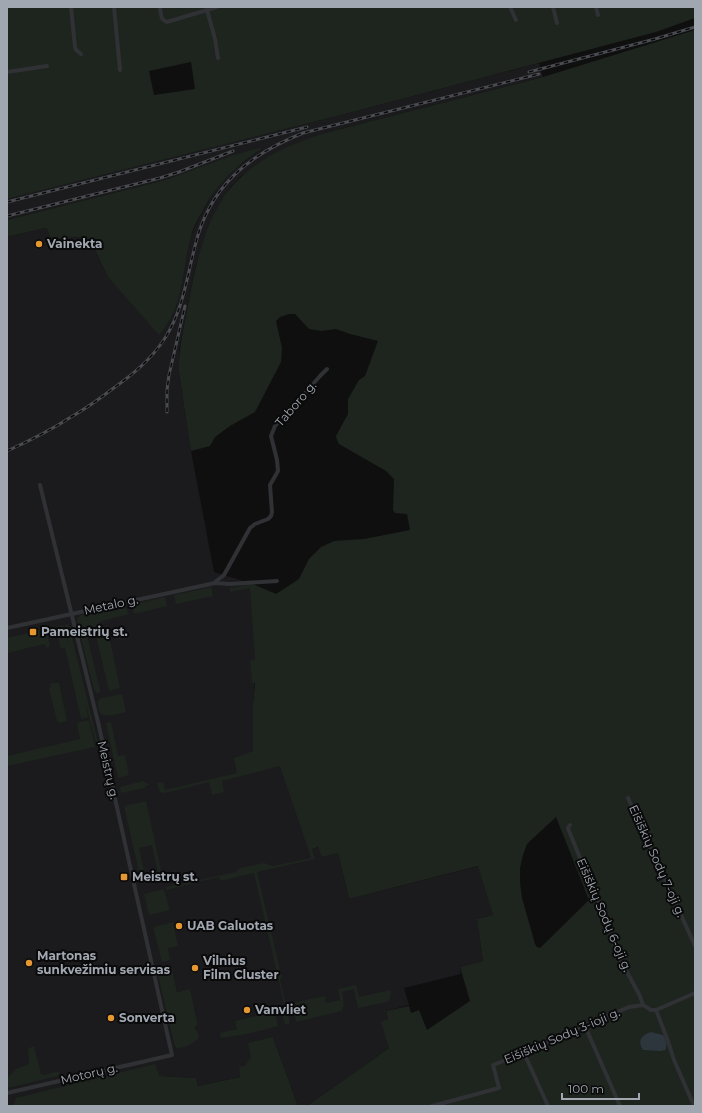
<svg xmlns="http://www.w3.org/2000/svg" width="702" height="1113" font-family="Montserrat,sans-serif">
<rect width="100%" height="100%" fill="#0f0f10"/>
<!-- built -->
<path fill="#1b1b1d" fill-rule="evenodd" d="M539,63L543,77L325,133L255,166L240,177L230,188L222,201L214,215L208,229L195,268L179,350V374L191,451L214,572L253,584L257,645L253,703L282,764L312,849L319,847L338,853L349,899L479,866L493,915L477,919L483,961L460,967L461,974L404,988L409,1005L386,1011L388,1019L389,1048L307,1106H298L273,1037L244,1066L240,1077L198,1086L196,1078L160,1076L155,1065L14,1103V1106H7V237L45,228L47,229L50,237L55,239L79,237L88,241L96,252L108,277L163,330L169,322L180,292L184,269L191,236L200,216L214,192L223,179L235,168L260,150L245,152L165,180L7,220V199L341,115ZM172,966L177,992L190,990L198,1025H196L195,1029L197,1030L178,1048L175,1047Z"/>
<!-- green -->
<path fill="#1e241e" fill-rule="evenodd" d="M7,7H695V18L656,32L341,115L7,199ZM191,62L195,89L154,95L149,71Z
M695,30V1106H307L389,1048L381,1022L388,1019L386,1011L409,1006L411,1013L419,1010L427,1030L470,1001L460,967L483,961L477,919L493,915L478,866L349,899L338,853L322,857L318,847L312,849L315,859L257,872L282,978L280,979L290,1023L285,1025L281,1009L285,1008L254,873L220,881L219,877L166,890V887L236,872L240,868L264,863L273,866L311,858L280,766L222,781L224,792L212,795L209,782L165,793L160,792L157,783L163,782L165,790L237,773L234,758L253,751V703L255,683H252L250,661L255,659L250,588L230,592V588L253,584L276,594L299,579L309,559L321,547L334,541L364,539L410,530L407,514L395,513L393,510L394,479L386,471L339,444L337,440L336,436L348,414V399L359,380L365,376L378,341L350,334L336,329L321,331L309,329L295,314H289L280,317L276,321L282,348L281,362L255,412L230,426L215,437L210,446L191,451C188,434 186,417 183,400C182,391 180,382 179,373C178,352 183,331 187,310C195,267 206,209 240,178C264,155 294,143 325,133L543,77ZM556,817L589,900L540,948L537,947L535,944L522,898L520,882V868L523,855L527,844Z
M259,148H260V150C233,168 218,183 202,212C198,219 193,228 191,237C182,269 184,309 159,335L108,277L96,252L88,241L79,237L55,239L50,237L47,229L45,228L7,237V220L165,180L234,155Z
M211,587L213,596L176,604L174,595Z
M165,597L167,606L134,614L132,605Z
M123,606L126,608L129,614L99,622L101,632L108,630L120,688L109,691L94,627L79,629L77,619L81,615Z
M67,624L69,626L99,746L97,747L85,702L88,717L81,719L65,648H60V646L58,635L48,637L50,646L46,648L45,644L7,653V638L63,625L69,644L65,625Z
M87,635L100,690V692L98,693H96L94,690L81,638L82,636Z
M53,683H59L67,721L59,723L57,721L49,689L51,684Z
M122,694L126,712C112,715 96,722 98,701L101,698Z
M89,720L95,747L7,766V756L80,739L77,723Z
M111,722L118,756L125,755L129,775L118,778L106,723Z
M143,781L150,785L145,786V788L121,793L120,787Z
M146,801L162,874L176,871L177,876L162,880L161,876L150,879L149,875L158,872L152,845L139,848L146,880L141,881L124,806Z
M164,889L170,910L149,915L144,894Z
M173,922L178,946L168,948L170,960L162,962L153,927Z
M169,965L172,966L177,992L190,989L198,1025H196L195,1029L197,1030L199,1038C192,1044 187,1048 176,1048L174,1044L157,971L159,968Z
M356,985L359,997L390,990L391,995L390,999L387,1002L358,1008L354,989L342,992C343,998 345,1005 342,1011L296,1022L292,1003L325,996L326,1003L340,1000L338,989Z
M275,1012L278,1026L247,1034L221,1038L220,1033L237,1029L235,1021Z
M273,1037L298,1106H14V1103L16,1098L155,1064L160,1076L196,1078L198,1086L240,1077L239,1067L244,1066L251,1058L248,1043Z
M32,1047H34L41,1074L44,1075L58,1071L60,1074L58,1076L8,1088L7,1086V1078L16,1069L29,1064L28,1048Z"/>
<!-- water -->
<path fill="#2d363c" d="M651,1032L663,1035C666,1039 668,1046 665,1050L661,1051L643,1050C637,1041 641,1035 651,1032Z"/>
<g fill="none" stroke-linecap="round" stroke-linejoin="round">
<!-- minor -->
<path stroke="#303135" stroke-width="4" d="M71,7L75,47L76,50L81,54
M114,7L120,70
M160,7C161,13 160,20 167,22L207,10L215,39L218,58
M510,7L516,20
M553,7L557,23
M596,7L598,15
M207,10L217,7
M7,72L47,66
M215,582L224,575L250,528L255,524L268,519L271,516L272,512L270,485L278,471L277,460L271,436L275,426L300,399L320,376L327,369
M7,628L215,583L230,584L277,581
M628,798L695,946
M570,825L568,828L569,831L605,919L621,961L640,996L643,1005
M656,1010L668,1041L674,1060L694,1106
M585,1026L620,1106
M524,1053L548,1106
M7,1093L172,1055L98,722L40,485
M432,1106L499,1088L493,1065L524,1053L629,1007L643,1005L651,1010H656L695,993"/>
<defs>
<path id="rail" d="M529,72L655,39L695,27
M7,202L307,127
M7,216L160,178L179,172L233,151
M167,412V390L169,375L185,306
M7,451C29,441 51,430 71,417C85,409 98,400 111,390C132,375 151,360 165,338C183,310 187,277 195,246C209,187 248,155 303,133L539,74"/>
</defs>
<!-- rail casing -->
<use href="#rail" stroke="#494b50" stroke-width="3"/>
<!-- rail -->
<use href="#rail" stroke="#0a0a0b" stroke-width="1.5" stroke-dasharray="4.5" stroke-linecap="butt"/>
</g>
<!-- markers -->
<g fill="#e59732" stroke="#0a0a0b" stroke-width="1.5">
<circle cx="39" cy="244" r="4"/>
<rect x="29" y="628" width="8" height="8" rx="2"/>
<rect x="120" y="873" width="8" height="8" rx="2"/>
<circle cx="179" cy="926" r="4"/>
<circle cx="29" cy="963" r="4"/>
<circle cx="195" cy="968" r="4"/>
<circle cx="247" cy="1010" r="4"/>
<circle cx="111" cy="1018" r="4"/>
</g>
<g text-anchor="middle" stroke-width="4" stroke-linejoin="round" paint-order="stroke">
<!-- poi labels -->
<g font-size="12" font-weight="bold" fill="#a1a7b0" stroke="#0a0a0b" text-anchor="start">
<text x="47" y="248">Vainekta</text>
<text x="41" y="636">Pameistrių st.</text>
<text x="132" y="881">Meistrų st.</text>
<text x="187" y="930">UAB Galuotas</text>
<text x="37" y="960">Martonas<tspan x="37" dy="14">sunkvežimiu servisas</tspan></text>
<text x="203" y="965">Vilnius<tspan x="203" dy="14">Film Cluster</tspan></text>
<text x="255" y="1014">Vanvliet</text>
<text x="119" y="1022">Sonverta</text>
</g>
<!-- street labels -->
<g font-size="12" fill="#a1a7b0" stroke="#0a0a0b">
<text transform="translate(296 404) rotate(-49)" y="4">Taboro g.</text>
<text transform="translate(111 605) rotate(-12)" y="4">Metalo g.</text>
<text transform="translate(108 770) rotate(77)" y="4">Meistrų g.</text>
<text transform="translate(657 861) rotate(66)" y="4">Eišiškių Sodų 7-oji g.</text>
<text transform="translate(604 915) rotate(67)" y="4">Eišiškių Sodų 6-oji g.</text>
<text transform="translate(562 1036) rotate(-23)" y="4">Eišiškių Sodų 3-ioji g.</text>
<text transform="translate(89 1074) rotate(-13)" y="4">Motorų g.</text>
</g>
</g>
<!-- border -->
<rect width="702" height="1113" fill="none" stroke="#a1a7b0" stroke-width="16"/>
<!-- scale -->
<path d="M562 1093v6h77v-6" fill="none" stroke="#a1a7b0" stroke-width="2"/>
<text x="568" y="1093" font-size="12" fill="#a1a7b0" stroke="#0a0a0b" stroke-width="3" paint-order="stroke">100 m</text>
</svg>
